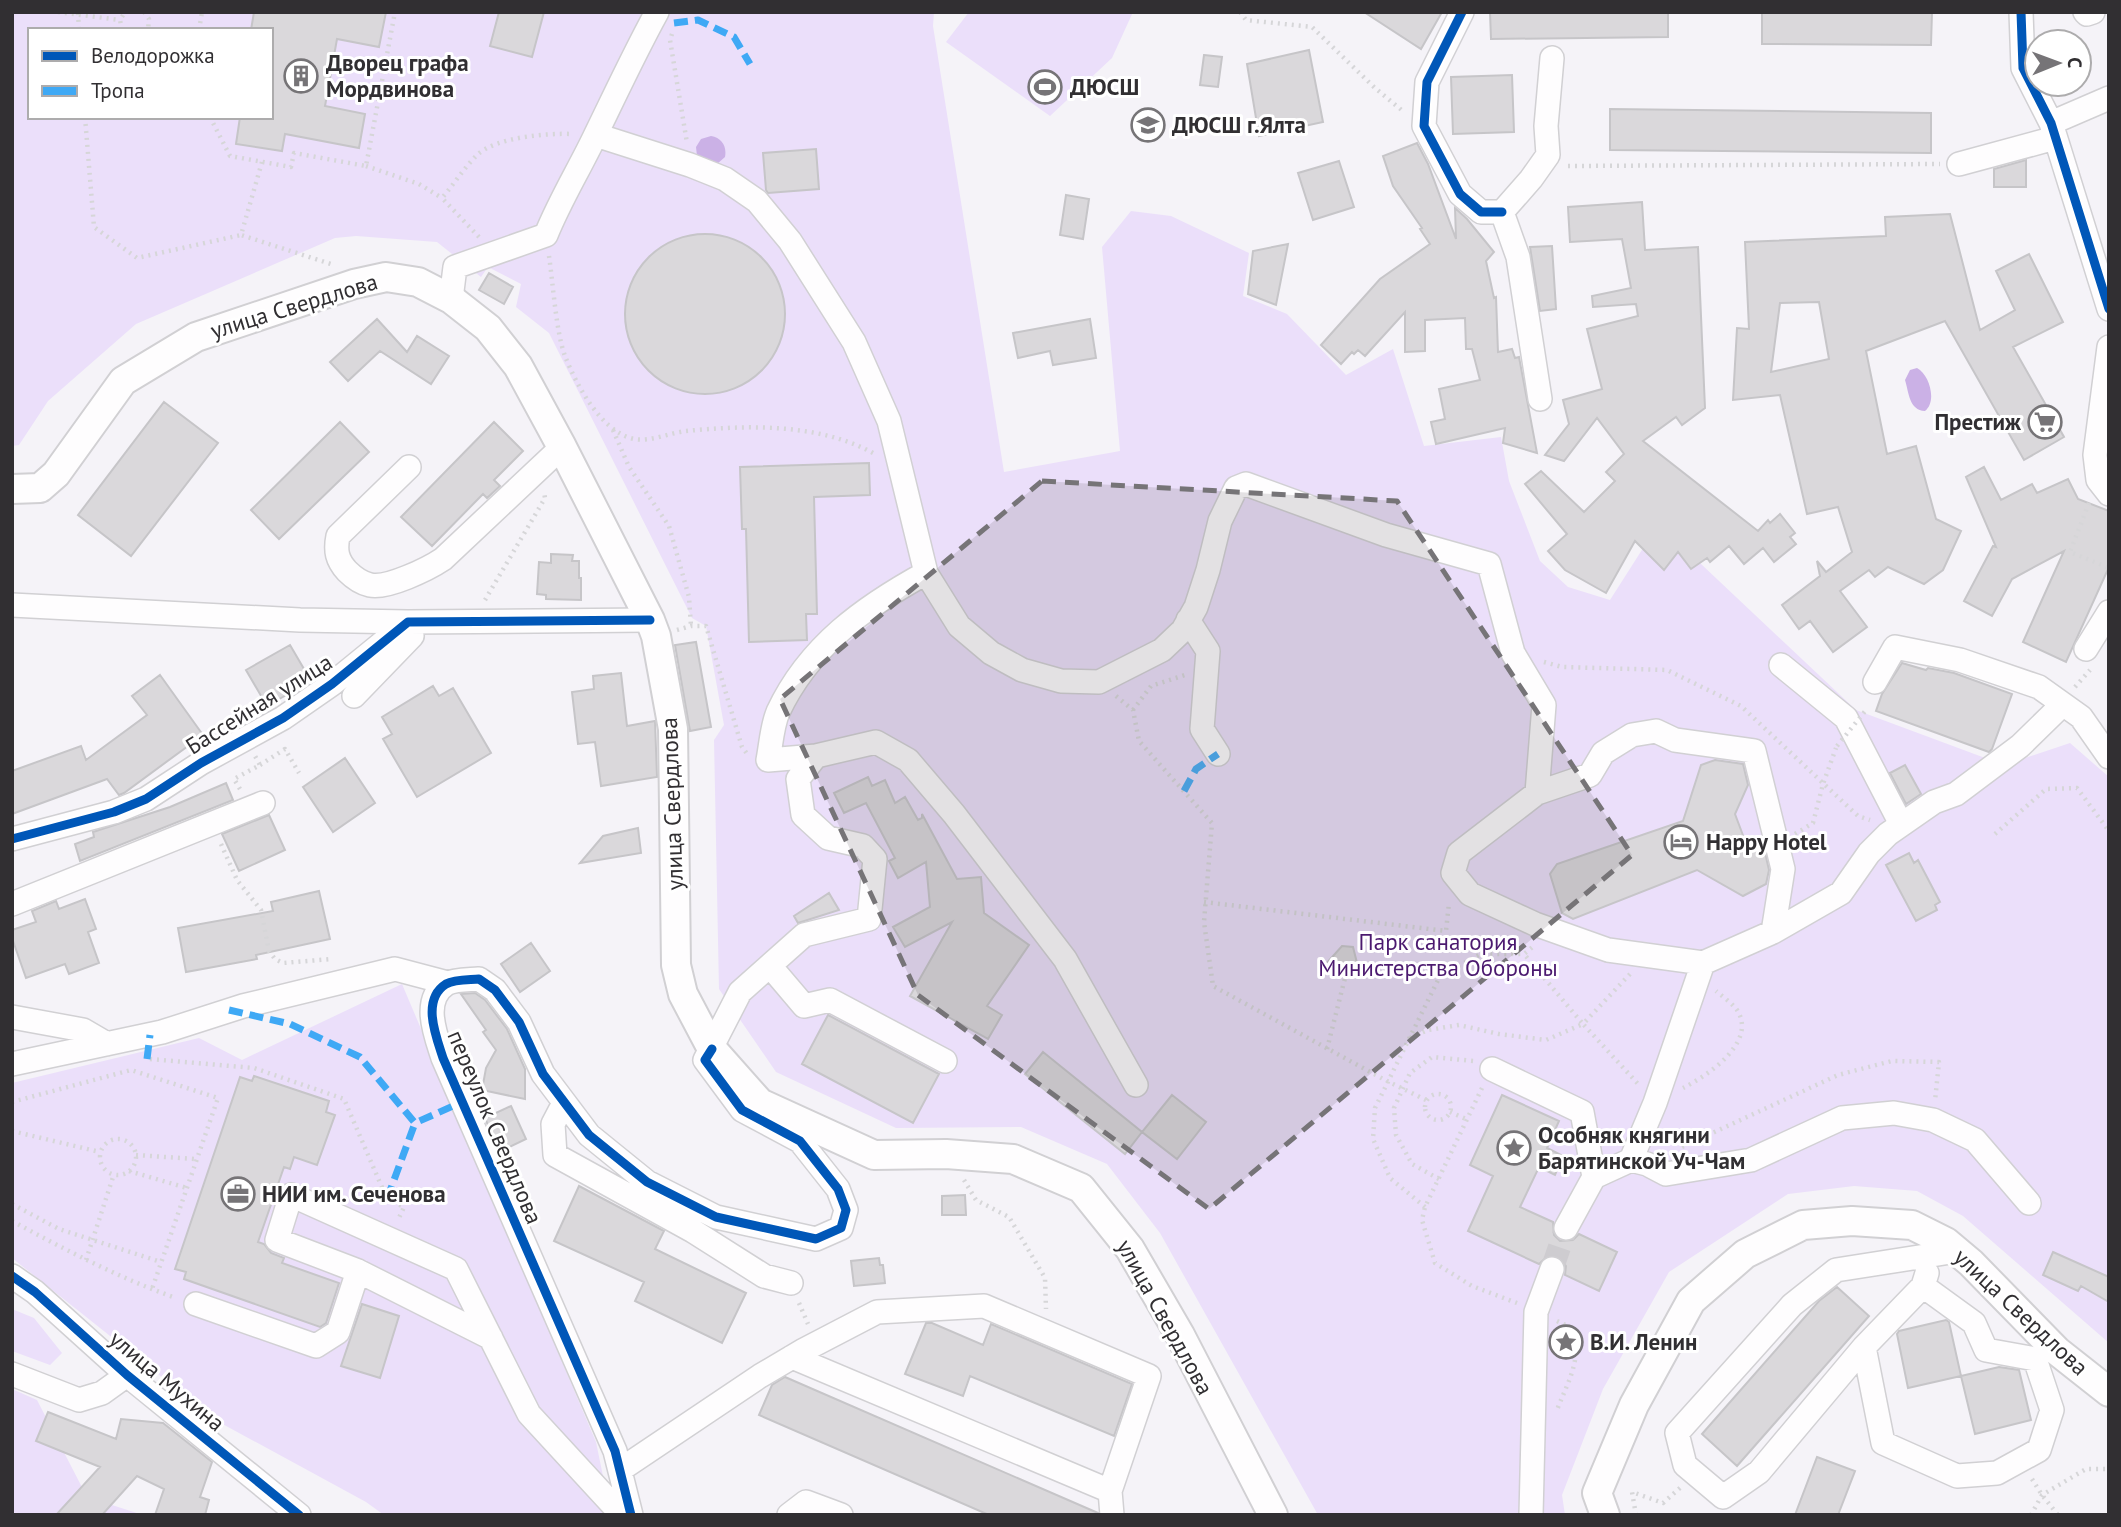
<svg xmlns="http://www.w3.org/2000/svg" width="2121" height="1527" font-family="'PT Sans',sans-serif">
<rect width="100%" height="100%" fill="#f5f3f8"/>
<!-- green -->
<path fill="#ebdffa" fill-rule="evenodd" d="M12,12H934L933,26L1004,472L1120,451L1102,247L1131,211L1171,216L1249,253L1243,296L1287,314L1346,375L1393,349L1424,446L1501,437L1509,481L1540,561L1568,587L1610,600L1647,542L1683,547L1856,710L2004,765L2070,743L2109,777V1343L1963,1216L1917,1191L1854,1186L1788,1194L1669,1272L1603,1389L1562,1495L1565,1515H1318L1160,1233L1107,1164L1021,1127L896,1128L776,1072L719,989L714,740L724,725L706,626L692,618L549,333L516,307L521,284L488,267L481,277L437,242L356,236L335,238L136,324L48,401L19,445L12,446ZM30,30H271V117H30Z
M969,12H1133L1112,58L1050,116L946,42Z
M402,984L596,1442L611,1515H384L366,1502L217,1421L12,1258V1083L199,1038L242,1060Z
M12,1309L34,1318L62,1353L50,1365L12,1351Z
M12,1389L37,1400L87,1497L143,1515H12Z"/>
<!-- water -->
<path fill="#cbb1e6" d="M711,136C722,138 727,146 725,157L717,164L697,156L696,147L701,139Z
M1917,368C1930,375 1937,402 1925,411C1909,410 1909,393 1905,380L1910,370Z"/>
<!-- building -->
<path fill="#dad8db" stroke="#c6c5c8" stroke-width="2" fill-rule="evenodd" d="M254,12H386L379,47L337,39L325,106L365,114L359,148L285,134L282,151L236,144L240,117H271V30H251Z
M499,12H544L532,57L490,46Z
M1364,12H1442L1421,49Z
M1490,12H1668V37L1491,39Z
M1762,12H1932L1931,45L1762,44Z
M1309,50L1323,122L1259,136L1247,64Z
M1204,55L1222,57L1218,87L1200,85Z
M1512,75L1514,132L1453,134L1451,77Z
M1610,109L1931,113V153L1610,150Z
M1417,143L1428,164L1456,239L1455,208L1467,219L1494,252L1486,261L1494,298L1496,297L1498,352L1512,349L1515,358L1519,357L1537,453L1503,443L1505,428L1436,444L1431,422L1445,419L1439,389L1480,380L1472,349H1466L1465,318L1425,320V351L1405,352V312L1365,356L1358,350L1354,354L1352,352L1341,364L1321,345L1380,279L1430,244L1420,229L1422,228L1393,186L1383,156Z
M816,149L819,189L768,193L766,190L763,153Z
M2026,160V187H1994V169Z
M1339,161L1354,207L1313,220L1298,173Z
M1066,195L1089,199L1083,239L1060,235Z
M1642,202L1645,250L1698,247L1705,408L1682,425L1676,417L1643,441L1758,531L1768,520L1770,523L1780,514L1795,533L1790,537L1796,544L1774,562L1763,548L1744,564L1729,546L1710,562L1707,558L1691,569L1678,552L1664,570L1635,541L1606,593L1565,570L1548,551L1567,534L1525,484L1541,471L1584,512L1615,481L1606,472L1624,454L1597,418L1564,461L1545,455L1569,424L1563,400L1602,389L1587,329L1638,316L1636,304L1593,307L1592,296L1631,288L1622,239L1570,242L1568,207Z
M1950,214L1980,330L2015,310L1996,271L2029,254L2063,322L2013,347L2064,437L2024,460L1945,321L1866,351L1887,454L1916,446L1936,519L1961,531L1943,570L1924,584L1888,567L1875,577L1869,570L1840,591L1867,627L1833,652L1810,621L1799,629L1782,605L1820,576L1817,561L1826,572L1852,552L1838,507L1807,514L1780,395L1733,400L1737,328L1749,329L1745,242L1886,236L1885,217ZM1819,302L1829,359L1771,372L1780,303Z
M625 314a80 80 0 1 1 160 0a80 80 0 1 1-160 0Z
M1288,244L1276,305L1248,294L1253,251Z
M1552,246L1556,309L1540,311L1530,247Z
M489,273L513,287L504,304L479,290Z
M377,319L407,352L417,336L449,356L431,384L380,351L348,381L330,362Z
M1090,319L1096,358L1053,365L1050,351L1018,358L1013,333Z
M164,402L218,443L131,556L78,515Z
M340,422L369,452L279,539L251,510Z
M494,422L523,451L494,480L500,486L487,498L483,494L432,546L401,517Z
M869,463L870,495L814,497L817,614H806L807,640L749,642L746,529H742L740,467Z
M1984,467L2001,500L2032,484L2037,493L2068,479L2078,499L2109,511V567L2066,662L2023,642L2064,551L2012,579L1992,616L1964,601L1993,546L1996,547L1966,477Z
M551,554L573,555L572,561H579V578H581V600L546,599V595L537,594L539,562L551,563Z
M696,642L711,727L690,731L675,645Z
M290,645L311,681L267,706L246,670Z
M1902,663L1926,670L1928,668L1954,673L2012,694L1992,749L1989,752L1876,711L1882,694Z
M621,673L627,726L655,721L657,777L601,786L595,742L578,744L572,692L594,689L593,676Z
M160,675L203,735L124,793L119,795L107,779L12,814V771L81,746L86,760L147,715L132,696Z
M433,686L439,696L453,688L491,753L417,797L383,739L392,734L382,717Z
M345,758L375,803L333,832L303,787Z
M1715,760L1743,764L1748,785L1735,814L1744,838L1763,844L1769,870L1766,884L1743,896L1697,870L1573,919L1562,913L1550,874L1557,864L1683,821L1701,765Z
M1905,765L1921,794L1906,804L1890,773Z
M868,777L872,786L885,780L895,803L905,797L918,820L922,818V814L957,879L981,877L984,913L1029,945L987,1006L1002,1015L988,1039L910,996L952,922L905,947L893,927L930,907L926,862L898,878L889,861L895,858L866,803L844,813L834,793Z
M226,783L233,800L80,861L75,844L94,837L93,832L170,807Z
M269,815L285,850L239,871L222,834Z
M638,828L641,853L580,863L603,836Z
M1909,853L1914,863L1918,860L1940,902L1935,905L1937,910L1916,921L1886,865Z
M319,891L330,939L256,955L257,959L186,972L178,928L273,911L271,902Z
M829,893L839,910L798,923L794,916Z
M85,899L96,929L88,932L99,963L69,974L65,964L26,978L12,938V930L36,922L32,911L56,901L59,909Z
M531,943L550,971L520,992L501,964Z
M1342,946L1353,947L1359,971L1326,964Z
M475,993L485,1000L507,1029L525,1069V1099L482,1090L486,1068L496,1050L483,1032L486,1030L461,994Z
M828,1015L939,1074L913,1123L802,1064Z
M1043,1052L1142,1132L1125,1154L1025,1074Z
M254,1076L329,1101L326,1112L335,1115L317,1165L294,1157L290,1169L284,1167L258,1242L264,1244L271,1253L284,1258L282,1263L339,1283L326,1323L320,1327L184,1279L186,1272L175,1269L240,1077L252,1081Z
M1172,1095L1206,1122L1177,1159L1142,1132Z
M1502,1095L1559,1121L1547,1148L1563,1156L1555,1175L1539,1167L1520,1207L1553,1222L1554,1235L1560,1241L1573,1240L1579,1234L1617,1252L1599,1291L1565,1275L1566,1266L1557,1256L1549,1255L1539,1264L1468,1231L1493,1176L1470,1165Z
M511,1106L526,1139L499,1152L485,1118Z
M579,1186L664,1231L655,1249L746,1293L722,1343L635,1301L644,1282L554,1241Z
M965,1195L966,1215H942V1196Z
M2053,1252L2109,1277V1302L2081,1286L2078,1291L2043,1275Z
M879,1258L880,1265H883L885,1283L854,1286L851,1261Z
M1837,1287L1869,1316L1737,1466L1702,1434L1819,1301Z
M362,1304L399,1316L380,1378L341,1366Z
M1946,1320L1949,1322L1961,1376L1908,1388L1897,1334L1899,1331Z
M926,1323H932L983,1345L991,1324L1132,1384L1114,1436L970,1376L963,1396L905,1374Z
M1999,1367L2019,1370L2031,1420L1975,1434L1961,1376Z
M785,1377L1098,1513V1515H989L759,1415L772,1385Z
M48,1412L116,1439L121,1419L163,1423L212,1462L200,1497L209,1500L205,1515H155L164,1489L137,1476L102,1515H56L100,1467L36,1441Z
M1817,1457L1855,1471L1838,1515H1795Z"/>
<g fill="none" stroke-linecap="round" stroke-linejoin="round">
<!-- minor-tunnel -->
<path stroke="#ceccd0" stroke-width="23" stroke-dasharray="23 11" stroke-linecap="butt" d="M1552,1269L1566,1228"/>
<defs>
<path id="minor" d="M1462,12L1427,82L1424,126L1460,194L1481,212H1502
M2021,12L2023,68L2051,123L2109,309
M2085,12L2087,14L2093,12
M2051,123L2109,98
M596,135L690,165L725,179L757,201L790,241L854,342L889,421L926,573L959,626L991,653L1022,670L1061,681L1099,682L1162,650L1183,630L1196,607L1208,570L1220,521L1236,488L1246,484L1386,535L1489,564L1513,653L1544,705L1537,793
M1959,164L2055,138
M1502,212L1518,257L1540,399
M1502,212L1531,179L1548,155L1546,126L1552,58
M451,299L455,267L546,235C560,200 580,168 596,134C616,93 635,52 657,12
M2109,347L2095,455L2098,480L2109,494
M409,467L338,536C335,551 337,560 347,571C354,578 361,583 370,585C387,589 428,569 443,559L562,447
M12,605L300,620L408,622L412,636L354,696
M1188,620L1208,651L1202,729L1218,754
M2086,649L2109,612
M1781,665L1846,718L1901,824
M1875,682L1895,647L1960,660L2039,687L2081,717L2109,757
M816,756L768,760C771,745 772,726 778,712C809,646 864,607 926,573
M12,839L114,812L146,799L201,763L283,718L332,684L408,622L650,620
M12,904L263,803
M1703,963L1608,950L1535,924L1470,894L1453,873L1459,853L1537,793L1590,775L1603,753L1632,735L1656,731L1675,740L1754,751L1783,869L1773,932
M770,966L804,1006L830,1000L945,1061
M12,1017L83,1030L107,1044
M12,1064L162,1032L243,1006L395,969L448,983
M1492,1069L1582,1112L1594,1177
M564,1103L553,1124L555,1155L693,1231L764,1276L791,1283
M1631,1160L1647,1164L1666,1174L1751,1160L1842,1118L1894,1113L1933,1120L1975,1140L2029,1203
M1566,1228L1594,1177L1631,1160L1655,1103L1703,963L1773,932L1841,893L1869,853L1888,834L1934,802L1956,794L2020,746L2062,705
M358,1271L277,1240L291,1195L456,1269L529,1414L622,1515
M12,1276L35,1292L127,1375L299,1515
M1923,1286L1864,1347L1759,1472L1723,1497L1685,1465L1677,1433L1792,1305L1836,1270L1957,1251
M196,1304L316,1346L338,1332L358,1271L491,1338
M1864,1347L1883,1443L1957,1476L1997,1473L2039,1450L2052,1410L2035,1359L1986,1350L1974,1323L1923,1286L1927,1273
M792,1357L1110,1491L1112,1515
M12,1374L79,1400L102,1393L127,1375
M620,1470L760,1376L804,1350L877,1312L984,1306L1149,1376L1110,1491
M631,1515L615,1451L443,1058C436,1036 421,1000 446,984C455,979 470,980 479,979L495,990L519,1022L543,1074L589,1135L647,1182L716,1217L816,1239L841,1228L846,1210L838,1189L800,1141L742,1110L705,1060L740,992L804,935L869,919L875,859L863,846L828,838L803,815L798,779L816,756L876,742L908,760L954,814L1065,959L1136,1085
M789,1515L806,1502L841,1515
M1531,1515L1536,1312L1552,1269"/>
<path id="major" d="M12,489L40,488L56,474L123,381L196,337L354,284L386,277L418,282L451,299L488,328L518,366L562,447L650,620L656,636L673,729L676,965L683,994L712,1049L760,1103L874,1155L946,1154L1013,1159L1081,1188L1130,1249L1180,1335L1273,1515
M1605,1515L1597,1493L1634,1405L1691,1301L1745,1254L1803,1225L1852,1221L1912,1225L1946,1242L1971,1263L2057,1351L2109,1392"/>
</defs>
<!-- minor casing -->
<use href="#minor" stroke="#d1d0d3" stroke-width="26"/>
<!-- major casing -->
<use href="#major" stroke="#d1d0d3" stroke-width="32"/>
<!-- path -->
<path stroke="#d6d6d8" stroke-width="4.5" stroke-dasharray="2 5" stroke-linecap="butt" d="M58,12L120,20
M144,12L149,19L148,30
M1240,12L1246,20L1312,27L1375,88L1404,112
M78,13L79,30
M122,30L120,20L125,12
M199,30L202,12
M672,34L670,40L687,143
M85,117L94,227L137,258L241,235
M210,117L230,156L291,167L294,153L366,166L395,12
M262,162L241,235L334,265
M366,166L419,184L442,198
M1568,166L1940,164
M479,237L442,198C454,184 464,168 477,155C496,137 547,133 572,134
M549,256C553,283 556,332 565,356C576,384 601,432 634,439C650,442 669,433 686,431C747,425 818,423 873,453
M613,430L629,467L669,526L689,597L691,626
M2089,503L2070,552L2109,568
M485,600L545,498L544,492
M677,630L691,626H706L742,747L748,755
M1544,662L1562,667L1667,670L1741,706L1858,816L1870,820
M2075,687L2090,670
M1116,696L1133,710L1139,741L1212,823L1204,922L1213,986L1385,1080L1426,1100
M1133,710L1151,686L1185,675
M260,765L285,749L299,773
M240,789L234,779L260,765L255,756
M1795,834L1813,823L1823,784L1836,748
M1995,834L2046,789L2077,788L2109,831
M221,844L237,880L261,910L269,951L275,959L283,963L331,959
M1204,902L1446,931L1449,903
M1630,974L1583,1024L1640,1086
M1410,1038L1428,1030L1459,1025L1499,1034L1546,1040L1583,1024L1524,954
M1327,1049L1346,974
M150,1059L254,1068L344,1099L387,1199L404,1207L398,1220
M1482,1088L1425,1207L1422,1220L1435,1263L1472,1286L1517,1303
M1683,1088C1707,1076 1758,1042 1737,1010C1732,1003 1722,996 1716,991
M1425 1107a13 13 0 1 1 26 0a13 13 0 1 1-26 0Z
M12,1102L131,1070L218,1098L152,1289
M1450,1112L1466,1119
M12,1131L100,1152
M100 1157a18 18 0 1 1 36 0a18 18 0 1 1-36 0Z
M1682,1147L1838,1075L1892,1061L1939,1062L1935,1101
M136,1155L195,1159
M129,1171L187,1188
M1439,1179L1412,1164L1396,1135L1394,1108L1410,1073L1432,1057L1474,1061
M964,1180L976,1200L1009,1217L1045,1278L1046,1309
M12,1204L59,1229L161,1262
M1425,1207L1390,1178L1373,1139L1375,1108L1440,976L1481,954H1524L1535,945
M12,1221C66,1250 119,1278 176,1298
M86,1260L114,1174
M799,1303L808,1324
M1557,1321L1572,1328C1583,1359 1568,1381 1557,1410
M2032,1479L2042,1495L2058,1515
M1636,1515L1632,1492L1663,1503L1681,1487
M2031,1515L2042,1495L2086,1469H2109"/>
<!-- minor -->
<use href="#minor" stroke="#fefdfe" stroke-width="23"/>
<!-- major -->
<use href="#major" stroke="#fefdfe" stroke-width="28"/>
<!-- path-bridge -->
<path stroke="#d6d6d8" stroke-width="4.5" stroke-dasharray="2 5" stroke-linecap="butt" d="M1837,746L1866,710"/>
<!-- quiet -->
<path stroke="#3fa9f5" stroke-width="7" stroke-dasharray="14 7" stroke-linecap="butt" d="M674,23L698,20L734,37L750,64
M1184,791L1196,769L1218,754
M229,1010L290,1024L360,1057L415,1123L462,1102
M147,1059L150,1035
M387,1199L415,1123"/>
<defs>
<path id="cycleway" d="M1462,12L1427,82L1424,126L1460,194L1481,212H1502
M2021,12L2023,68L2051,123L2109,309
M12,839L114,812L146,799L201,763L283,718L332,684L408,622L650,620
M12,1276L35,1292L127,1375L299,1515
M631,1515L615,1451L443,1058C436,1036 421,1000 446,984C455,979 470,980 479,979L495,990L519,1022L543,1074L589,1135L647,1182L716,1217L816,1239L841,1228L846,1210L838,1189L800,1141L742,1110L705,1060L712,1049"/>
</defs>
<!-- cycleway casing -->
<use href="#cycleway" stroke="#fff" stroke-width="13"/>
<!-- cycleway -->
<use href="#cycleway" stroke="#0057b8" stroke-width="9"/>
</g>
<!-- marked area -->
<path fill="#767477" fill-opacity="0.2" stroke="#767477" stroke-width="5" stroke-dasharray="14 9" stroke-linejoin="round" d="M1042,481L1397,501L1632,855L1209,1209L918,995L780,699Z"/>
<!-- icons -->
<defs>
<symbol id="building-ring" viewBox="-11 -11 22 22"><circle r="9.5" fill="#fff" stroke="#767477" stroke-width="1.5"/><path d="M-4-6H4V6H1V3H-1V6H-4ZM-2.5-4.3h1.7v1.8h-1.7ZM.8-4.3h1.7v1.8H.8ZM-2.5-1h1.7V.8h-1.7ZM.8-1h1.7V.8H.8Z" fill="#767477"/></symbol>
<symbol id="stadium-ring" viewBox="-11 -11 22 22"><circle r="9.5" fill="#fff" stroke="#767477" stroke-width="1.5"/><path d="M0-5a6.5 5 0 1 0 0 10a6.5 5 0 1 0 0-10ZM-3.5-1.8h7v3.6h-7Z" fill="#767477"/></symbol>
<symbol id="school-ring" viewBox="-11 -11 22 22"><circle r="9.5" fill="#fff" stroke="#767477" stroke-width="1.5"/><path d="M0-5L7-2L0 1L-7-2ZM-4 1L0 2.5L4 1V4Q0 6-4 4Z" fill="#767477"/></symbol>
<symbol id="supermarket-ring" viewBox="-11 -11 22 22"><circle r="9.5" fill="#fff" stroke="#767477" stroke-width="1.5"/><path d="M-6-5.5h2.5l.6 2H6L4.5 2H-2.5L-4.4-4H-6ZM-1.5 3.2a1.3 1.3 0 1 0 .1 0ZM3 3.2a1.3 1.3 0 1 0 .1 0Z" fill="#767477"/></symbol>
<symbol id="hotel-ring" viewBox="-11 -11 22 22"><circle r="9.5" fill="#fff" stroke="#767477" stroke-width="1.5"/><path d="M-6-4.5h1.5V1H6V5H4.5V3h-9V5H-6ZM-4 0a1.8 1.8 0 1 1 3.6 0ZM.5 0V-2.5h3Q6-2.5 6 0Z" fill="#767477"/></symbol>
<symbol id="sight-ring" viewBox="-11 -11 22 22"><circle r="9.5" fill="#fff" stroke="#767477" stroke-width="1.5"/><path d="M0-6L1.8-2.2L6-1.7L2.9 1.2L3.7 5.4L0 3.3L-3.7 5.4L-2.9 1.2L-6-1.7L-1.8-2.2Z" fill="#767477"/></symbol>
<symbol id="office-ring" viewBox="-11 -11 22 22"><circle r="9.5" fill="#fff" stroke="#767477" stroke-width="1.5"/><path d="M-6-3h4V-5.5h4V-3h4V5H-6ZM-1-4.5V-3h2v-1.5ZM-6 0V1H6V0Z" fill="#767477"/></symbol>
</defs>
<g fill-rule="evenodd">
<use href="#building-ring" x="282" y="57" width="38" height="38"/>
<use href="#stadium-ring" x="1026" y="68" width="38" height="38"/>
<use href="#school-ring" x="1129" y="106" width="38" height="38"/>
<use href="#supermarket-ring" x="2026" y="403" width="38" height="38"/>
<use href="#hotel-ring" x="1662" y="823" width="38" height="38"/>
<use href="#sight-ring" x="1495" y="1129" width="38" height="38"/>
<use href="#office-ring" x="219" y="1175" width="38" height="38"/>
<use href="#sight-ring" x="1547" y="1323" width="38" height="38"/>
</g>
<g text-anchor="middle" stroke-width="6" stroke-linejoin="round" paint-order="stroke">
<!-- poi labels -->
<g font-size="23" font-weight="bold" fill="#312f32" stroke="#fff" text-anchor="start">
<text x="326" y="71">Дворец графа<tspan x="326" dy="26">Мордвинова</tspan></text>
<text x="1070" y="95">ДЮСШ</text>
<text x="1172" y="133">ДЮСШ г.Ялта</text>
<text x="2021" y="430" text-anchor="end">Престиж</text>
<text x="1706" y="850">Happy Hotel</text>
<text x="1538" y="1143">Особняк княгини<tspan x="1538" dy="26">Барятинской Уч-Чам</tspan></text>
<text x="262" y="1202">НИИ им. Сеченова</text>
<text x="1590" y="1350">В.И. Ленин</text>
</g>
<!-- street labels -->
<g font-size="23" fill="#312f32" stroke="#fff">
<text transform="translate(294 306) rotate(-17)" y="8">улица Свердлова</text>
<text transform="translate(259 704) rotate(-32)" y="8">Бассейная улица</text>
<text transform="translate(672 804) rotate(-92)" y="8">улица Свердлова</text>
<text transform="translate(495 1127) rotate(67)" y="8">переулок Свердлова</text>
<text transform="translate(2021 1312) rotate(43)" y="8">улица Свердлова</text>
<text transform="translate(1165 1317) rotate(61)" y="8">улица Свердлова</text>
<text transform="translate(167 1381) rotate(40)" y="8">улица Мухина</text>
</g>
<!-- park labels -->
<g font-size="23" fill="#4b196f" stroke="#fff">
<text x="1438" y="950">Парк санатория<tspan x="1438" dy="26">Министерства Обороны</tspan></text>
</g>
</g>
<!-- border -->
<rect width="2121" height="1527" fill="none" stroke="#312f32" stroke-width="28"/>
<!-- legend -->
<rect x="28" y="28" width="245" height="91" fill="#ffffff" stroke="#adacad" stroke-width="2"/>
<rect x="42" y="51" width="35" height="10" fill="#0057b8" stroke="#adacad" stroke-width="2"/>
<text x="91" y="63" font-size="21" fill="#312f32">Велодорожка</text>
<rect x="42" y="86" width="35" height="10" fill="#3fa9f5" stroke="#adacad" stroke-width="2"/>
<text x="91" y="98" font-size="21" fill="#312f32">Тропа</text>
<!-- north arrow -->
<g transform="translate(2058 63) rotate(89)"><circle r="33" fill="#ffffff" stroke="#adacad" stroke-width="2"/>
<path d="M0-5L12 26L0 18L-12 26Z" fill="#767477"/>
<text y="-10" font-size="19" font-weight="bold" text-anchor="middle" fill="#312f32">С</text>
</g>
</svg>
